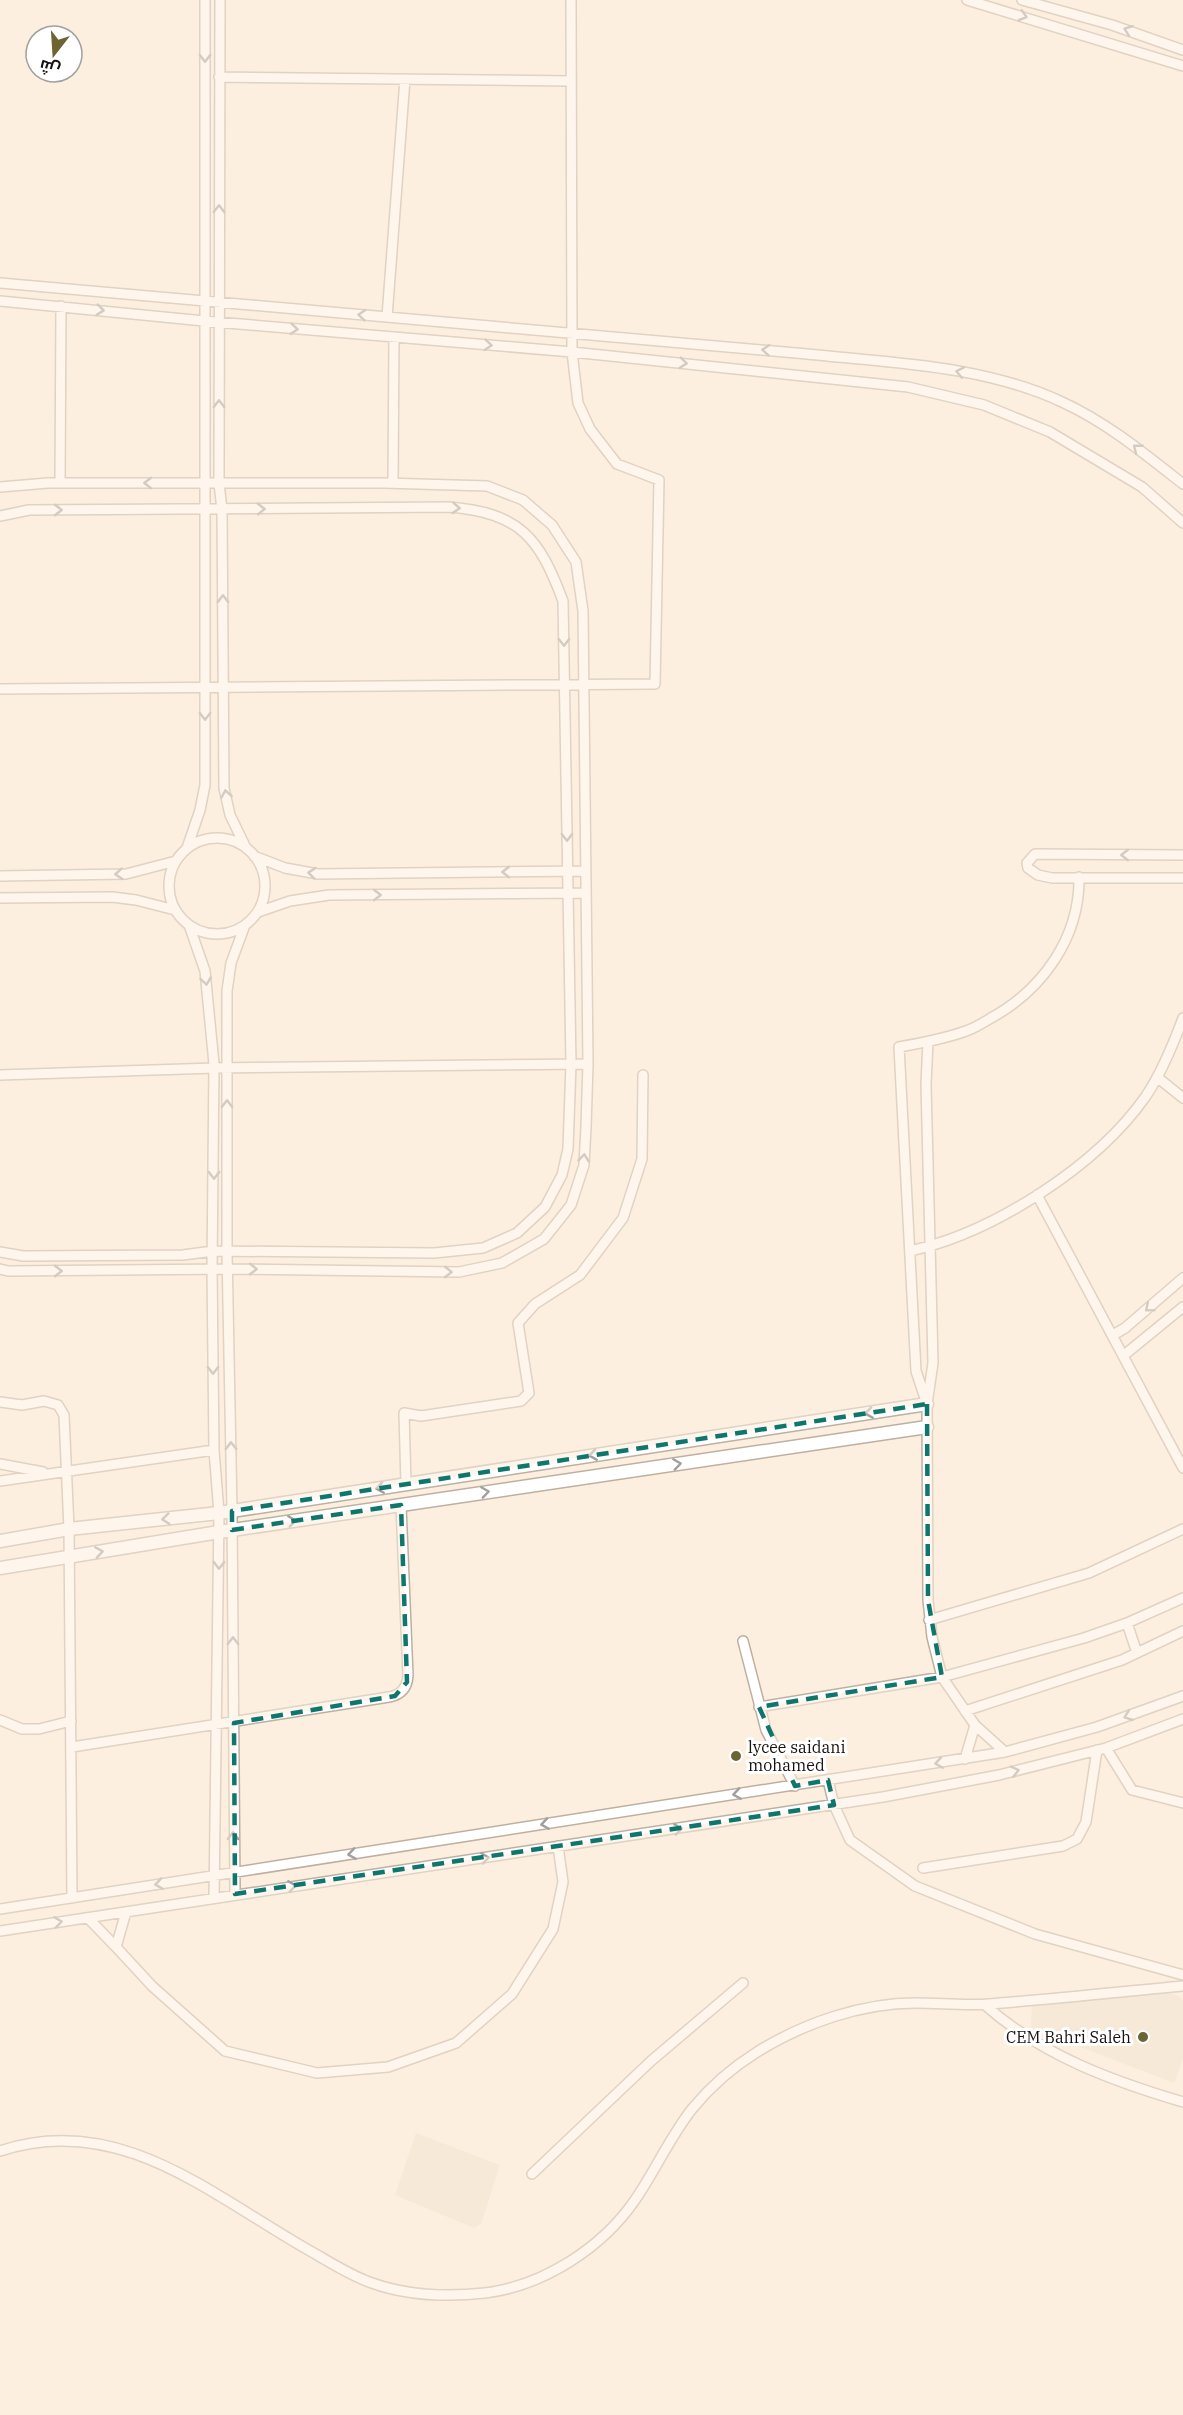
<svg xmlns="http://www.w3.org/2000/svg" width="1183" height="2415" font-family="'IBM Plex Serif',Cairo,serif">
<rect width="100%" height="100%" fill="#fdefdf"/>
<!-- education -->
<path fill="#efe2ce" d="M1164,1990L1180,1997L1183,2001V2059L1174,2083L1031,2028L1032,2000Z
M416,2133L500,2165L481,2224L474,2228L395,2195Z"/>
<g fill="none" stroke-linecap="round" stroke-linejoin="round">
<defs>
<path id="street" d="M220,0L219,483L222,510L224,788L230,815L246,848
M967,0L1183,66
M1022,0L1112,25L1183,50
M219,77L571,81
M0,283L807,354C892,363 983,365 1062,402C1106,422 1145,454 1183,484
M0,301L204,321L572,352L908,387L984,405L1050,432L1142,487L1183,523
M387,317L405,79
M60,483L61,306
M393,483L394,337
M0,487L48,483H384L487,486L523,500L552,525L576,562L583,611L588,1064L586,1127L584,1165L571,1205L544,1239L502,1263L459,1272L228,1269L8,1271L0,1269
M0,516L29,510L449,507C520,513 539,537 563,601L571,1064L568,1149L562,1175L545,1207L517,1233L483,1248L434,1253L213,1251L183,1255L23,1256L0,1252
M0,689L655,684L659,480L617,464L590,429L578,403L572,352L571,0
M169 886a48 48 0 1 1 96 0a48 48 0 1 1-96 0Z
M187,848L200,810L205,785V0
M1183,855L1035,854L1027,863L1028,868L1038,875L1052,878H1183
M254,856L285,868L318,874L586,871
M0,876L126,874L176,861
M0,898L112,897L136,900L175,910
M258,912L290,901L329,895L586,893
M189,925L205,971L214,1064L212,1269L214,1450L219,1513L214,1898
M928,1042L926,1084L933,1363L927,1404L916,1371L899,1047C922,1043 944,1039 966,1031C975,1028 983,1023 991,1018C1042,990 1080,938 1079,877
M0,1075L214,1068L588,1064
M1157,1077L1183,1098
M1037,1195L1183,1468
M910,1251C993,1233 1097,1166 1146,1096C1162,1072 1173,1045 1183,1018
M1113,1335L1125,1328L1183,1278
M1123,1356L1183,1307
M0,1402L22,1405L44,1401L58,1405L64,1415L69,1529L72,1898
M927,1404L928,1600L932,1637L942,1677L975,1725
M0,1464L43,1472
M0,1481L214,1450
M406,1484L404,1413L421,1416L521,1401L529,1393L518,1323L535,1304L580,1275L623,1218L642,1159L643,1075
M929,1620L1089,1573L1183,1529
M1127,1623L1137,1653
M743,1641L766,1730L795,1786
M759,1707L942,1677L1084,1638L1127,1623L1183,1598
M965,1711L1122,1660L1183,1631
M0,1720L22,1729H39L71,1721
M72,1747L389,1697C401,1695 407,1688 408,1676L401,1505
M1106,1748L1132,1790L1183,1803
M965,1759L975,1725L1005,1752
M828,1780L834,1805L850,1840L915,1886L1035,1934L1183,1975
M923,1868L1063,1846L1077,1839L1086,1822L1097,1750
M235,1894L232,1511L227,1251V991L231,963L245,925
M0,1909L1005,1752L1097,1727L1183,1696
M88,1918L116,1947L126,1912
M0,1931L883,1797L999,1775L1106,1748L1183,1719
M116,1947L152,1986L225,2051L317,2073L388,2067L456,2043L512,1994L553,1929L563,1882L558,1846
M985,2005C1041,2055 1112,2081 1183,2102
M0,2151C123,2110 218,2201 319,2256C336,2266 354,2277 372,2283C408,2296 448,2297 485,2293C543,2286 602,2248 635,2200C655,2171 670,2137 692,2109C710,2087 733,2067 757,2052C804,2023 861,2003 916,2003C940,2003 965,2006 989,2004C1054,1999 1119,1992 1183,1986
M532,2174L651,2061L743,1983"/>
<path id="secondary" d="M0,1541L69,1529L219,1513L927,1404
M0,1568L219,1532L927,1427"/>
</defs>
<!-- street casing -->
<use href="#street" stroke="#beb0a1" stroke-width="12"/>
<!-- secondary casing -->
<use href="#secondary" stroke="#beb0a1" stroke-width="15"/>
<!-- street -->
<use href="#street" stroke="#fff" stroke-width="9"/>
<!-- secondary -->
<use href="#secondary" stroke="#fff" stroke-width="12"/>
</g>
<!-- one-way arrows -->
<defs><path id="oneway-chevron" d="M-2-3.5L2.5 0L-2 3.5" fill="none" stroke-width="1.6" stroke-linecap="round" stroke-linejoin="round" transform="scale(1.5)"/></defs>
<g stroke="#a2a09e">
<use href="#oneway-chevron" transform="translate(1023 16) rotate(16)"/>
<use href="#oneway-chevron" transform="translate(1128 30) rotate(-160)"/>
<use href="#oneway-chevron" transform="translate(205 58) rotate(90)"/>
<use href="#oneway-chevron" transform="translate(219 209) rotate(-90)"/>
<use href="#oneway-chevron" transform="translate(100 310) rotate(6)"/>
<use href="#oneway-chevron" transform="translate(362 315) rotate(-175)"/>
<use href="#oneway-chevron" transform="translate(294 329) rotate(5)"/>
<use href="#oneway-chevron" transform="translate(488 345) rotate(5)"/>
<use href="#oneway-chevron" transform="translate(766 350) rotate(-175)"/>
<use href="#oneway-chevron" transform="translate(683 363) rotate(6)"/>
<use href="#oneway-chevron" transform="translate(960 372) rotate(-169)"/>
<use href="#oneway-chevron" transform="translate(219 404) rotate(-90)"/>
<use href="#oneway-chevron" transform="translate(1137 448) rotate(-142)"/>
<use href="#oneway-chevron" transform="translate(148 483) rotate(-180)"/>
<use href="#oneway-chevron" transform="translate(456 508) rotate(4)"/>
<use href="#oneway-chevron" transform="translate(261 509) rotate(-1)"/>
<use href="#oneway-chevron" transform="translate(58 510)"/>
<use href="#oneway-chevron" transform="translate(223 599) rotate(-91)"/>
<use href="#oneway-chevron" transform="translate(564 642) rotate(89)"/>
<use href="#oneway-chevron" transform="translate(205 716) rotate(90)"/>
<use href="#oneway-chevron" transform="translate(226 794) rotate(-99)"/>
<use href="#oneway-chevron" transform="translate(567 837) rotate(89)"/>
<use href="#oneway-chevron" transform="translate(1125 855) rotate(-180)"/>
<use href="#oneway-chevron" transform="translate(506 872) rotate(180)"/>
<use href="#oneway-chevron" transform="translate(312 873) rotate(-174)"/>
<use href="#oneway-chevron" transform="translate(119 874) rotate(176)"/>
<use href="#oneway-chevron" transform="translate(377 895)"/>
<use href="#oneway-chevron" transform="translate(206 981) rotate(82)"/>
<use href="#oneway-chevron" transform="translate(227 1104) rotate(-90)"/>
<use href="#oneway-chevron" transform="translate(584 1158) rotate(-84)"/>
<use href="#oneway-chevron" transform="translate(214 1175) rotate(90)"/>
<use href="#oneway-chevron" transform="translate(253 1269) rotate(1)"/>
<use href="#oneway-chevron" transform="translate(58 1271)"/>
<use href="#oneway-chevron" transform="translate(448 1272) rotate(1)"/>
<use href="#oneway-chevron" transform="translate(1149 1308) rotate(140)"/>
<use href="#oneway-chevron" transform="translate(213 1370) rotate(89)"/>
<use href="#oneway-chevron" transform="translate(869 1413) rotate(171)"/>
<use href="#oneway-chevron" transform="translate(231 1446) rotate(-91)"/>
<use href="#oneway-chevron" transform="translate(593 1455) rotate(171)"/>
<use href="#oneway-chevron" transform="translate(677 1464) rotate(-8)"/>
<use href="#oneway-chevron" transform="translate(380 1488) rotate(171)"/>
<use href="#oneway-chevron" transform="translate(485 1492) rotate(-8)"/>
<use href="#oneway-chevron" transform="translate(166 1519) rotate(174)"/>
<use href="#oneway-chevron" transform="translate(292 1521) rotate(-8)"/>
<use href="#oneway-chevron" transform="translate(99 1552) rotate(-9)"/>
<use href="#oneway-chevron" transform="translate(219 1565) rotate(91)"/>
<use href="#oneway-chevron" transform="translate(233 1641) rotate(-90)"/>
<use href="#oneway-chevron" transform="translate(1128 1716) rotate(160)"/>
<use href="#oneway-chevron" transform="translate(939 1763) rotate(171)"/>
<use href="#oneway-chevron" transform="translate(1015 1771) rotate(-14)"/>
<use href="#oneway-chevron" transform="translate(737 1794) rotate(171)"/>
<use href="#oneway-chevron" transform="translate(545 1824) rotate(171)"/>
<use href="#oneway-chevron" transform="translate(678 1829) rotate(-8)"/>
<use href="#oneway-chevron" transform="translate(233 1836) rotate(-90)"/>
<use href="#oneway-chevron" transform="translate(352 1854) rotate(171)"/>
<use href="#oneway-chevron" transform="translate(485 1858) rotate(-8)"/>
<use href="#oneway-chevron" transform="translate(159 1884) rotate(171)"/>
<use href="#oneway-chevron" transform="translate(292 1886) rotate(-8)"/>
<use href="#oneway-chevron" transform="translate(58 1922) rotate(-8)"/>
</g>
<!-- marked area -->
<path d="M0 0H1183V2415H0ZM927,1404L928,1600L942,1677L759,1707L795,1786L828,1780L834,1805L235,1894L234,1723L395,1696L407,1682L401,1505L232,1530V1511Z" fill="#fdefdf" fill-opacity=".55" fill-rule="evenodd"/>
<path fill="none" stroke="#0f766e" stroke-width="4.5" stroke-dasharray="12 8" stroke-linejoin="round" d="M927,1404L928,1600L942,1677L759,1707L795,1786L828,1780L834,1805L235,1894L234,1723L395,1696L407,1682L401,1505L232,1530V1511Z"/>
<!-- markers -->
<g fill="#6c6431" stroke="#fff" stroke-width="2">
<circle cx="736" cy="1756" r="6"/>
<circle cx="1143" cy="2037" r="6"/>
</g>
<g text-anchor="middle" stroke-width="6" stroke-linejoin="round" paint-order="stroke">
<!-- poi labels -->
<g font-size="16" fill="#17120d" stroke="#fff" text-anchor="start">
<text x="748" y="1753">lycee saidani<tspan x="748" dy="18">mohamed</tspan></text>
<text x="1131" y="2043" text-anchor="end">CEM Bahri Saleh</text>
</g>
</g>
<!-- north arrow -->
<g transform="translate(54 54) rotate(197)"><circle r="28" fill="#ffffff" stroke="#a2a09e" stroke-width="1.5"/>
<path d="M0-4.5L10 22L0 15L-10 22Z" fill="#6c6431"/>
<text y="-9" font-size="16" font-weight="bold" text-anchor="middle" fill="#17120d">ش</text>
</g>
</svg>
